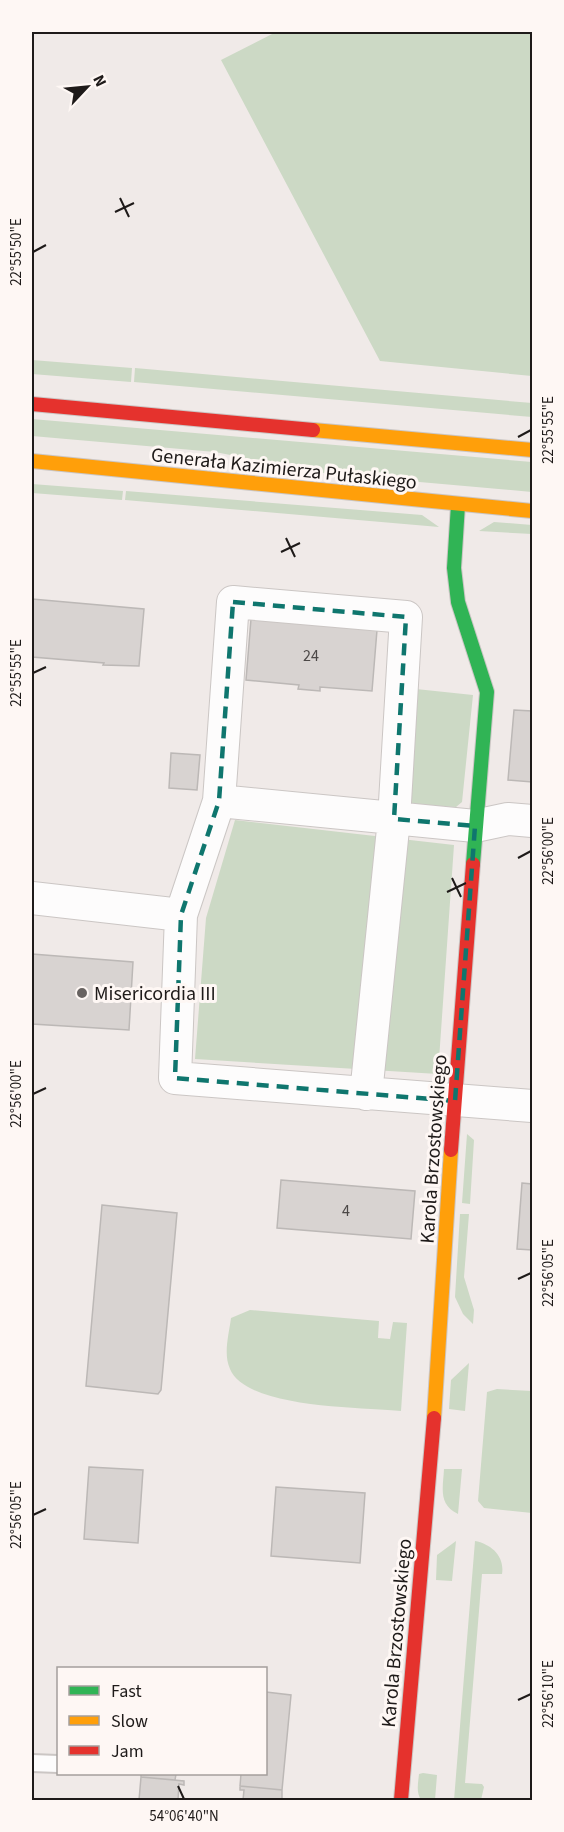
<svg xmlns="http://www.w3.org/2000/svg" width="564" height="1832" font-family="'Source Sans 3',sans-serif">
<rect width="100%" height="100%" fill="#f0eae8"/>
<!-- green -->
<path fill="#ccd9c5" d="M276,32H532V376L380,361L221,60Z
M32,360L132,368L131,382L32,374Z
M135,368L532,403V417L134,382Z
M32,419L532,462V492L329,474L215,452L32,436Z
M32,484L123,491L122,500L32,493Z
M126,491L422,515L439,527L125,500Z
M494,522L532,525V534L479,531Z
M416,689L473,695L462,802L456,807L404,805Z
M235,820L454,845L438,1074L195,1059L206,918Z
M467,1134L474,1140L470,1204L462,1203Z
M460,1214H469L464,1277L474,1310L473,1324L463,1314L455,1297Z
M250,1310L379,1321L378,1338L390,1339L393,1322L407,1323L401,1411C362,1407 247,1409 230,1369C223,1354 229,1334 231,1318Z
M469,1363L465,1411L449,1409L451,1380Z
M497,1389L532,1391V1513L484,1508L478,1501L487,1392Z
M444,1469H462L458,1514C438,1504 443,1488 444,1469Z
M456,1541L452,1581L436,1580L437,1555Z
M475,1541C491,1544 505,1556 502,1574H482L465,1783L482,1784L484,1787L481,1800H454Z
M423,1773L437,1775L435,1800H421C416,1792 418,1784 419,1774Z"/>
<!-- building -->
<path fill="#d8d3d1" stroke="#bcb8b6" stroke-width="1.5" d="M32,599L144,609L139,666L103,665L104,663L32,657Z
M251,619L377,630L372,691L320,687V691L298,689L299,685L246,680Z
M514,710L532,711V782L508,780Z
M171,753L200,755L197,790L169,788Z
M32,954L133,962L129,1030L32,1024Z
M281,1180L415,1191L411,1239L277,1228Z
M522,1183L532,1184V1250L517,1249Z
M102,1205L177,1213L161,1390L158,1394L86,1386Z
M89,1467L143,1470L138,1543L84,1539Z
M276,1487L365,1493L360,1563L271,1556Z
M266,1692L291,1695L282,1790L240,1786L241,1774H266Z
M141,1774H176L175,1780L141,1777Z
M141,1777L184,1781V1785L179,1784L178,1800H139Z
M240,1786L282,1790V1800H243L244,1790H240Z"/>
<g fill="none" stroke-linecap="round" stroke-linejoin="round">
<defs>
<path id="lane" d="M32,1763L58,1764"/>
<path id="street" d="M32,898L181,915L175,1078L532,1106
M181,915L219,801
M366,1094L394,819L406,617L233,602L219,801L475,826L508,819L532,821"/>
<path id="fast" d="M458,505L454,568L458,602L487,692L473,864"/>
<path id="slow" d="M313,430L532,450
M32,461L532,511
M434,1418L451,1150"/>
<path id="jam" d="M32,404L313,430
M451,1150L473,864
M401,1800L434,1418"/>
</defs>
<!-- lane casing -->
<use href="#lane" stroke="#cbc6c4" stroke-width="20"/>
<!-- street casing -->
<use href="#street" stroke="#cbc6c4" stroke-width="34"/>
<!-- fast casing -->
<use href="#fast" stroke="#cbc6c4" stroke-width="16"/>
<!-- slow casing -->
<use href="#slow" stroke="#cbc6c4" stroke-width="16"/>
<!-- jam casing -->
<use href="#jam" stroke="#cbc6c4" stroke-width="16"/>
<!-- lane -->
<use href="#lane" stroke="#fdfcfc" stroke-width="16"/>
<!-- street -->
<use href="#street" stroke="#fdfcfc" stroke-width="32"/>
<!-- fast -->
<use href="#fast" stroke="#30b455" stroke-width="14"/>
<!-- slow -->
<use href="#slow" stroke="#ff9f0a" stroke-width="14"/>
<!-- jam -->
<use href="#jam" stroke="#e5322d" stroke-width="14"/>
</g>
<!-- marked area -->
<path fill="none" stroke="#0f766e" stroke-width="4.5" stroke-dasharray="12 8" stroke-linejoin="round" d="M233,602L406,617L394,819L475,826L455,1101L175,1078L181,915L219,801Z"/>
<!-- ticks -->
<path fill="none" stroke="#1e1a19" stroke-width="2" d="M120,198L129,217M115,212L134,203M33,252L46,245M518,437L531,430M286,538L295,557M281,552L300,543M33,673L46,667M518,858L531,851M452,878L461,897M447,892L466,883M33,1094L46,1088M518,1279L531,1273M33,1515L46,1509M518,1700L531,1694M178,1786L184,1799"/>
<!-- markers -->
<circle fill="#686361" stroke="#fef7f4" stroke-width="2" cx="82" cy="993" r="6"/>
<g text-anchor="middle" stroke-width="6" stroke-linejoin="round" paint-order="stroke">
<!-- number labels -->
<g font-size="16" fill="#4c4847">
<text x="311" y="661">24</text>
<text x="346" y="1216">4</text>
</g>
<!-- street labels -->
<g font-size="20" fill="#1e1a19" stroke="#fef7f4">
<text transform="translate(284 468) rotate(6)" y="7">Generała Kazimierza Pułaskiego</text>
<text transform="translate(433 1149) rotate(-86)" y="7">Karola Brzostowskiego</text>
<text transform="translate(396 1633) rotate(-85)" y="7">Karola Brzostowskiego</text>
</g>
<!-- poi labels -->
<g font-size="20" fill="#1e1a19" stroke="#fef7f4" text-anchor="start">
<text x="94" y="1000">Misericordia III</text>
</g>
</g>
<!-- border -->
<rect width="564" height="1832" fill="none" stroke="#fef7f4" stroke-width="66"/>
<!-- legend -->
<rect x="57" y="1667" width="210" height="108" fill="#fef7f4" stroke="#a49f9c" stroke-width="1.5"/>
<rect x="69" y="1686" width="30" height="9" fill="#30b455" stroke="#a49f9c" stroke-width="1.5"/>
<text x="111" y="1697" font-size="18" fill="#1e1a19">Fast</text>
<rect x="69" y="1716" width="30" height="9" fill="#ff9f0a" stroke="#a49f9c" stroke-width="1.5"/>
<text x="111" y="1727" font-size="18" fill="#1e1a19">Slow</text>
<rect x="69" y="1746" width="30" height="9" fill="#e5322d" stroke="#a49f9c" stroke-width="1.5"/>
<text x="111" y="1757" font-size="18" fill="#1e1a19">Jam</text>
<!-- north arrow -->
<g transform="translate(87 87) rotate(64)" stroke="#fef7f4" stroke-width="4.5" paint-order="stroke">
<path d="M0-4.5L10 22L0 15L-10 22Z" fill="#1e1a19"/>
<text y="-9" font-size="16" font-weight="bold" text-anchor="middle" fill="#1e1a19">N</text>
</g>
<rect x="33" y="33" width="498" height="1766" fill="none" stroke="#1e1a19" stroke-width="2"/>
<g font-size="15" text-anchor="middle" fill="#1e1a19">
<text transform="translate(16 252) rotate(-90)" y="5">22°55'50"E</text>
<text transform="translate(548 430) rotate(-90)" y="5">22°55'55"E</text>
<text transform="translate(16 673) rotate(-90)" y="5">22°55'55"E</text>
<text transform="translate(548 851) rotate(-90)" y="5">22°56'00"E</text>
<text transform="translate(16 1094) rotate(-90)" y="5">22°56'00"E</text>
<text transform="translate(548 1273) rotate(-90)" y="5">22°56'05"E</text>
<text transform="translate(16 1515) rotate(-90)" y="5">22°56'05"E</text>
<text transform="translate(548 1694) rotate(-90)" y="5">22°56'10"E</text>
<text x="184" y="1821">54°06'40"N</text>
</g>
</svg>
